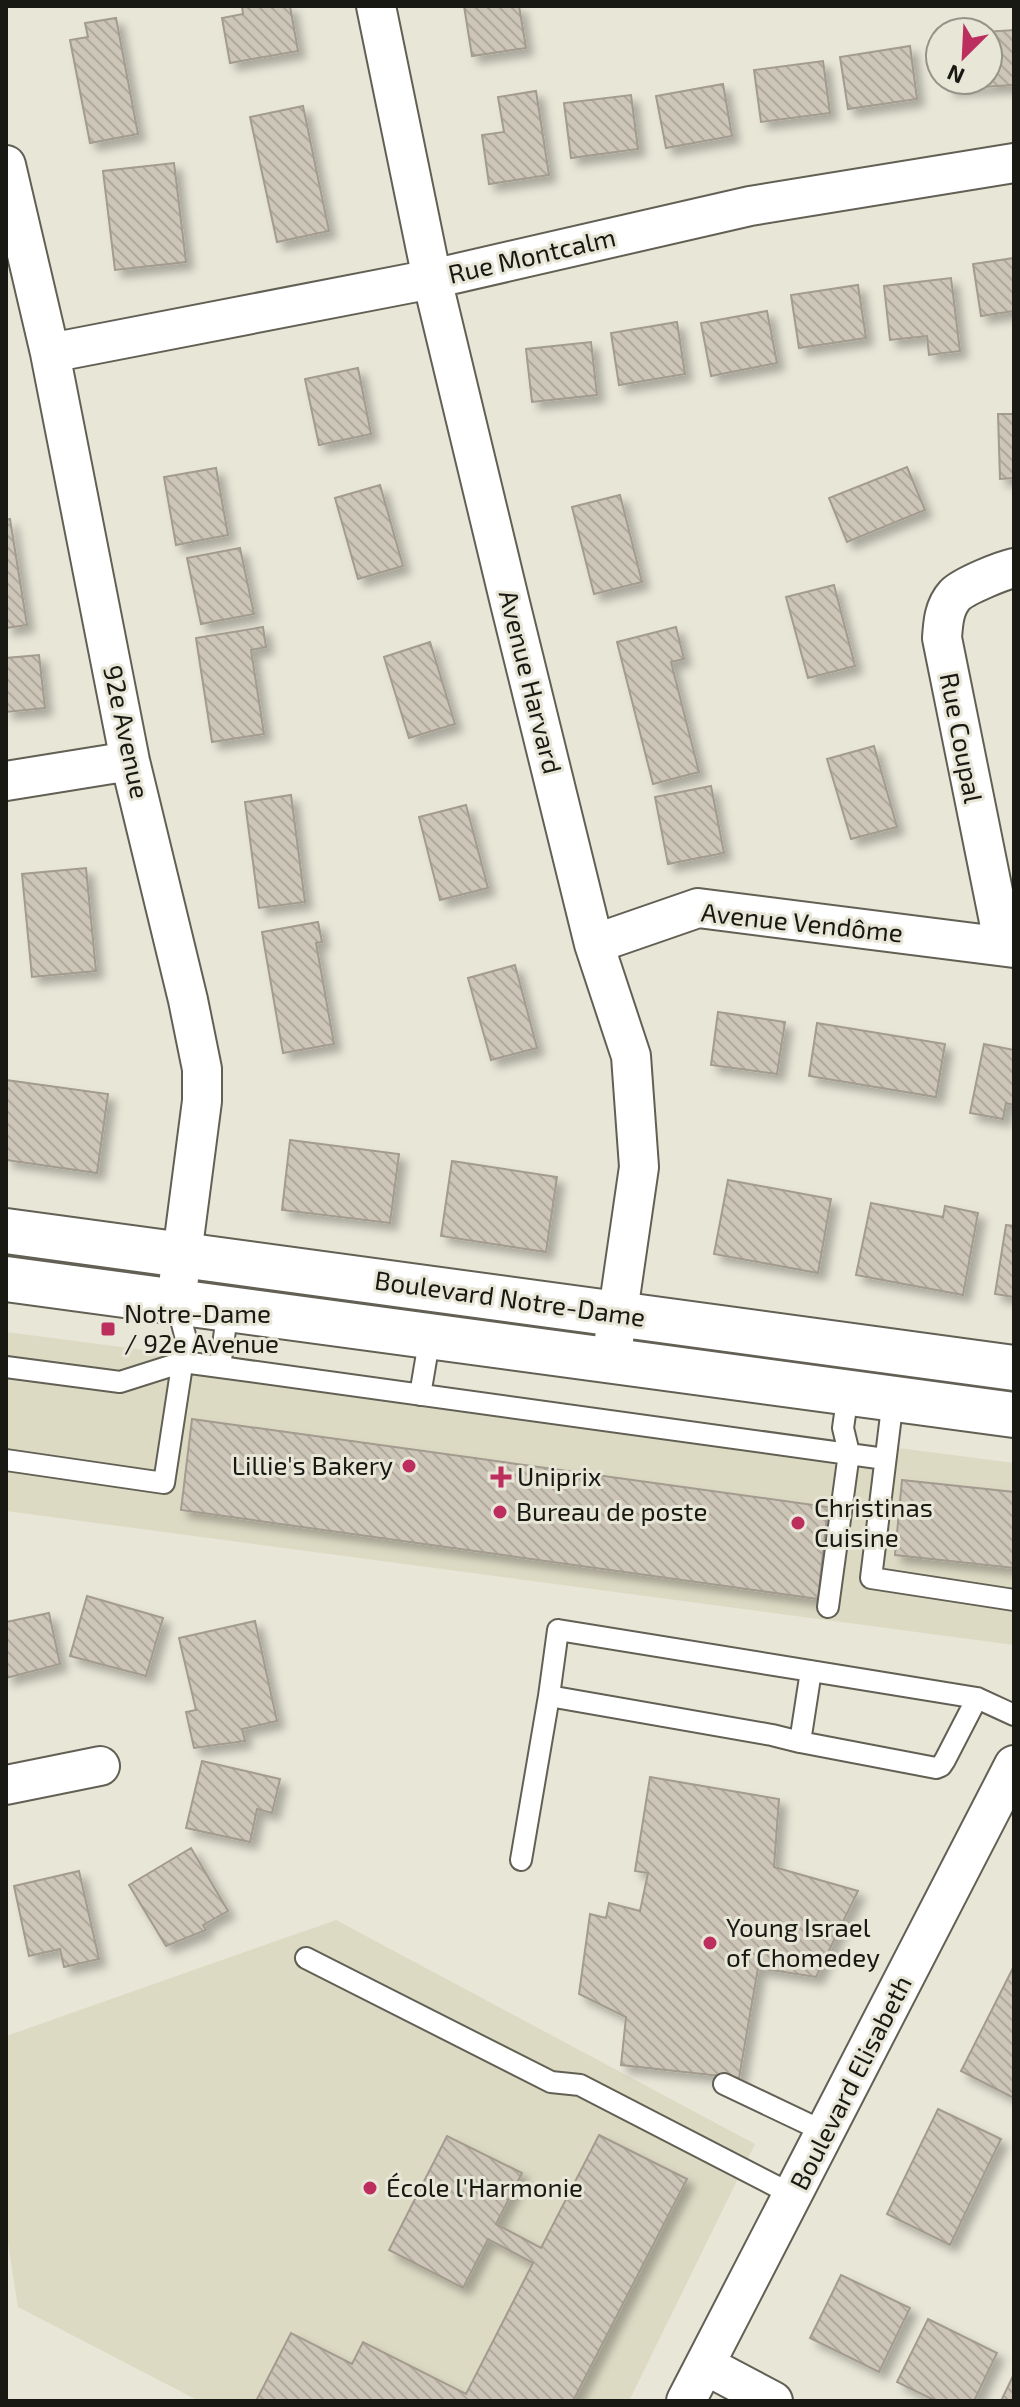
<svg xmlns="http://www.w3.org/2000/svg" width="1020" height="2407" font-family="'Exo 2',sans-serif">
<defs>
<pattern id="building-back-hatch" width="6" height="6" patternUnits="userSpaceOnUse" patternTransform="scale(2)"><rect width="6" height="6" fill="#cdc5b8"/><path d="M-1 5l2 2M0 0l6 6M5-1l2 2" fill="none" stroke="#afa99d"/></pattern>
<filter id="shadow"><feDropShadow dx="7" dy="7" stdDeviation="4" flood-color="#0004"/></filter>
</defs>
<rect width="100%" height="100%" fill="#e8e6d7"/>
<!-- built -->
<path fill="#dddac4" d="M6,1332L1014,1463V1645L6,1511Z
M336,1920L755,2144L629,2401H199L18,2307L6,2231V2036Z"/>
<!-- building -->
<path fill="url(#building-back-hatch)" stroke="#a29b8e" stroke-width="2" filter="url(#shadow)" d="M242,6H290L298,51L230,63L222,18L243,14Z
M464,6H519L526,48L472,56Z
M116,18L138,134L90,143L70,40L88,37L85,23Z
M1014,30V85L948,89V80H988V32H984Z
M910,46L917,99L848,109L840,57Z
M823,61L830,113L761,122L754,70Z
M723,84L732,136L666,148L656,96Z
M536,91L549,175L489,184L482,135L504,132L498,97Z
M631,95L638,149L571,158L564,103Z
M303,106L329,231L277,242L250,117Z
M174,163L186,262L115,270L103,171Z
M1014,258V311L981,316L973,264Z
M951,278L960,351L929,355L927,336L890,340L884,286Z
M858,285L866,338L799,348L791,295Z
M767,311L777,363L711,376L701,323Z
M677,322L685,374L619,385L611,333Z
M591,342L597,395L532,402L526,349Z
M358,368L371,434L319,445L305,379Z
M998,414H1014V478L1000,479Z
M907,467L925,510L847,542L829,498Z
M216,468L228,535L176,545L164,477Z
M380,485L403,566L358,579L335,498Z
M620,495L642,582L594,594L572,507Z
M10,519L27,625L6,628V520Z
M240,548L254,614L201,624L187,558Z
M834,585L855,666L808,678L786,597Z
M263,627L266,647L251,650L264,734L212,742L196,638Z
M676,627L684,659L671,662L699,772L653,784L617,642Z
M430,642L455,724L409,738L384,657Z
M39,655L45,708L6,712V658Z
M874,746L897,827L851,839L827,759Z
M711,786L724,853L668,864L655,797Z
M291,795L305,902L259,908L245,802Z
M466,805L488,888L440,900L419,817Z
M86,868L96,971L32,977L22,874Z
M318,922L322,942L316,943L334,1044L283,1053L262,932Z
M515,965L537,1048L491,1060L468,978Z
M718,1012L785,1022L777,1074L711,1065Z
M817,1023L945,1044L936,1097L809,1076Z
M984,1044L1014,1050V1105L1006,1103L1003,1119L970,1113Z
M6,1080L108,1094L97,1173L6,1160Z
M290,1140L399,1154L390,1223L282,1210Z
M452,1161L557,1177L546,1252L441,1236Z
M728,1180L831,1199L818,1273L714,1254Z
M871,1203L943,1217L945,1206L978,1213L963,1295L856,1275Z
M1006,1225L1014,1226V1297L995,1294Z
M192,1419L828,1507L818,1599L181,1510Z
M902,1480L1014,1492V1568L895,1555Z
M87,1596L163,1618L146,1676L70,1656Z
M49,1613L60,1664L6,1678V1622Z
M255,1621L277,1721L242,1729L245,1741L194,1748L186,1712L196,1710L179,1638Z
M202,1761L280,1779L272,1813L257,1809L250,1842L186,1828Z
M650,1777L779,1799L774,1867L858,1891L816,1977L758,1968L739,2078L621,2065L626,2017L579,1994L590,1914L606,1918L609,1903L640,1911L648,1873L635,1871Z
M191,1848L228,1911L203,1925L206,1930L166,1946L129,1885Z
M79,1871L99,1959L64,1967L60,1949L29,1956L14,1886Z
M1014,1966V2098L961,2071Z
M938,2109L1001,2139L950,2245L887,2214Z
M599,2135L687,2179L573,2401H256L291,2333L352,2364L363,2342L466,2394L533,2263L488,2239L463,2288L389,2250L447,2136L522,2173L496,2224L541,2248Z
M841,2275L910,2308L879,2372L810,2338Z
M928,2319L997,2353L974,2401H936L897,2382Z
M1014,2374V2401H1001Z"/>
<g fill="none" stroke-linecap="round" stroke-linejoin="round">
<defs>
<path id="lane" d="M228,1308L220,1367L885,1459
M6,1367L120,1382L183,1362L220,1367
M420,1395L430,1336
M893,1399L871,1578L1014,1600
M6,1460L164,1483L186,1339L176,1301
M828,1607L849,1453L843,1428L848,1393
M549,1696L558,1630L811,1671
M977,1698L945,1760L941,1766L936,1768L800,1742L811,1671L977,1698L1014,1715
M521,1860L549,1696L772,1735L800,1742
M306,1958L551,2082L580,2085L793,2195
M724,2084L825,2132"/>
<path id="street" d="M376,6L432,279L510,603L594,944L631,1056L639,1167L611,1360
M6,165L50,353L130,761L188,1000L202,1069V1101L176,1301
M50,353L432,279L750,206L1014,163
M6,781L130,761
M594,944L698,908L1014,948
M1004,946L942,638C943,623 944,607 955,595C964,586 1001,571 1014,568
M6,1785L100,1766
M705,2365L773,2401
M686,2401L1014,1765"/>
<path id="secondary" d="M6,1231L1014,1368
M6,1279L1014,1415"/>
</defs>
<!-- lane casing -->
<use href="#lane" stroke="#626054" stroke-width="24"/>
<!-- street casing -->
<use href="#street" stroke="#626054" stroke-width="42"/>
<!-- secondary casing -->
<use href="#secondary" stroke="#626054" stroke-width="48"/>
<!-- lane -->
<use href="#lane" stroke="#fff" stroke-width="20"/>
<!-- street -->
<use href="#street" stroke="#fff" stroke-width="38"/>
<!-- secondary -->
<use href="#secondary" stroke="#fff" stroke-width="44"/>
</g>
<!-- markers -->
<g fill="#bc2e5e" stroke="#e8e6d7" stroke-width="3">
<rect x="100" y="1321" width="16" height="16" rx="4"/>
<circle cx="409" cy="1466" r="8"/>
<path d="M497 1465h8v8h8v8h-8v8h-8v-8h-8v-8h8z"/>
<circle cx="500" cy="1512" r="8"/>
<circle cx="798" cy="1523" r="8"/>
<circle cx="710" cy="1943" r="8"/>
<circle cx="370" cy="2188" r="8"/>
</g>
<g text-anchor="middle" stroke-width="6" stroke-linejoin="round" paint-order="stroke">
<!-- street labels -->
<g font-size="26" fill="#191914" stroke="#e8e6d7">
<text transform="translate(532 256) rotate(-13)" y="9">Rue Montcalm</text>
<text transform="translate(530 682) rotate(76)" y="9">Avenue Harvard</text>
<text transform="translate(126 732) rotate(78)" y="9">92e Avenue</text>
<text transform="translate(961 738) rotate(79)" y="9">Rue Coupal</text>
<text transform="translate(802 923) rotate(6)" y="9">Avenue Vendôme</text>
<text transform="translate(510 1299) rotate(8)" y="9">Boulevard Notre-Dame</text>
<text transform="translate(851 2083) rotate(-63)" y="9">Boulevard Elisabeth</text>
</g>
<!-- poi labels -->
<g font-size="26" fill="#191914" stroke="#e8e6d7" text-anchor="start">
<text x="124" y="1323">Notre-Dame<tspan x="124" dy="30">/ 92e Avenue</tspan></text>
<text x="393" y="1475" text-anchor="end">Lillie's Bakery</text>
<text x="517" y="1486">Uniprix</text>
<text x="814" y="1517">Christinas<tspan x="814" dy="30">Cuisine</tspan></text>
<text x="516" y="1521">Bureau de poste</text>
<text x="726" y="1937">Young Israel<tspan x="726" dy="30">of Chomedey</tspan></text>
<text x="386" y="2197">École l'Harmonie</text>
</g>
</g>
<!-- border -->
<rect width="1020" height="2407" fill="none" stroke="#191914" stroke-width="16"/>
<!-- north arrow -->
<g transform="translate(964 56) rotate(204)"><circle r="38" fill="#e8e6d7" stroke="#959489" stroke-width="2"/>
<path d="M0-6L14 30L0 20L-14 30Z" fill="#bc2e5e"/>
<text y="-12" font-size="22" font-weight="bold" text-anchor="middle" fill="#191914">N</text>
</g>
</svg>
